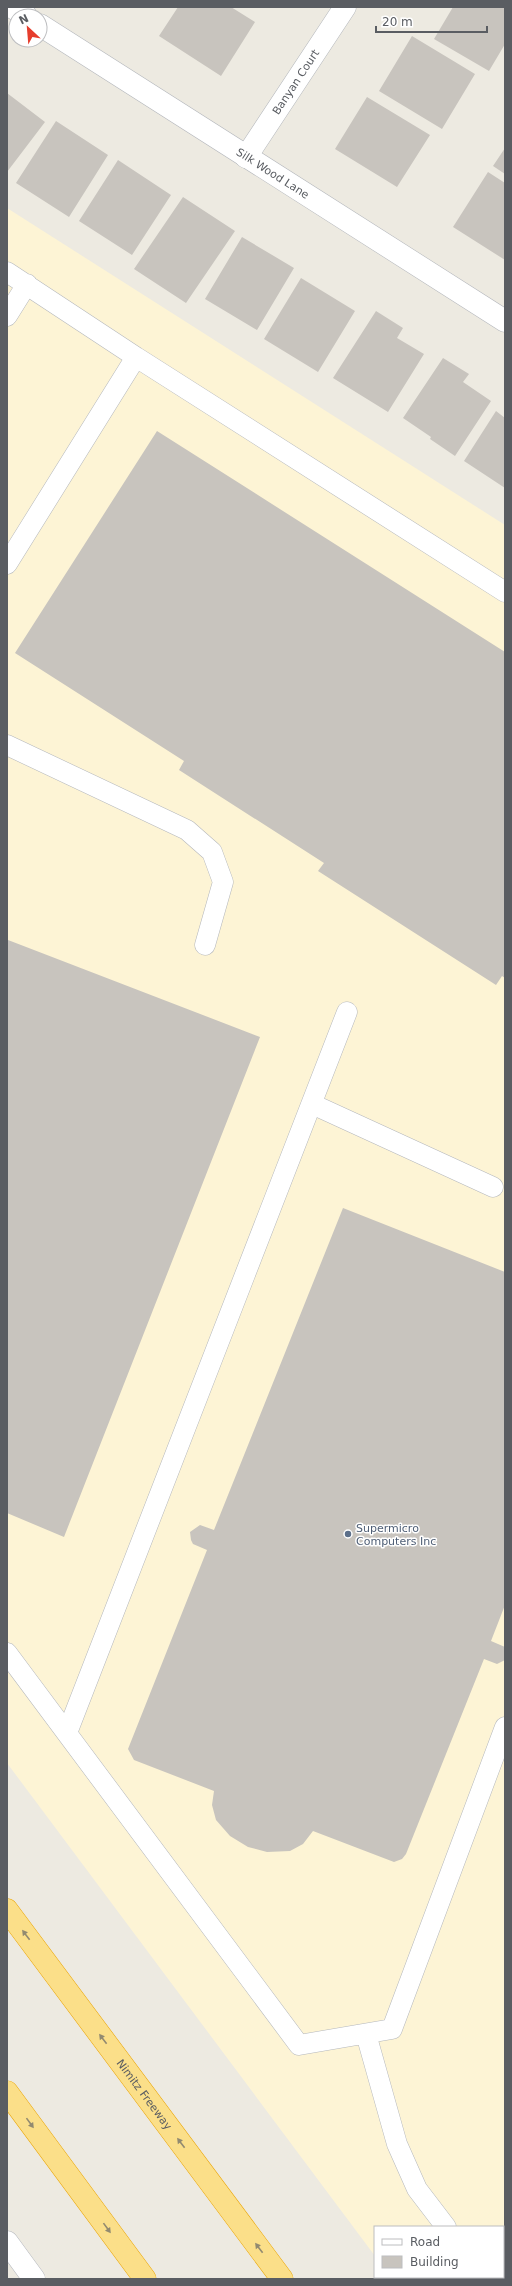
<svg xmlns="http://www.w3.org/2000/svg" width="512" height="2286" font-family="'DejaVu Sans',sans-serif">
<rect width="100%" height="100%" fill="#edeae1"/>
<!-- commercial -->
<path fill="#fdf4d5" d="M7,208L505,525V2279H392L391,2277H503V2227H375V2256L7,1763Z"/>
<!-- building -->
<path fill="#c8c4be" d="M178,7H231L255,22L221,76L159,36Z
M453,7H505V44L489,71L434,39Z
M412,36L475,74L442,129L379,91Z
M7,93L45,122L7,172Z
M367,97L430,135L397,187L335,149Z
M56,121L108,155L69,217L16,183Z
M505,148V174L493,166Z
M118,160L171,195L132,255L79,221Z
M488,172L505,183V260L453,227Z
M183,197L235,231L186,303L134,269Z
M242,237L294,268L257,330L205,299Z
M301,278L355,311L318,372L264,339Z
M376,311L403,328L397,338L424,354L388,412L333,378Z
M443,358L469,374L463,382L491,401L455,456L430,439L431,437L403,418Z
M496,411L505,418V488L464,461Z
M157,431L505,652V978L502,976L496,985L318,871L324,863L179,770L184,761L15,653Z
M8,940L260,1037L64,1537L7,1513Z
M343,1208L505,1272V1605L491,1641L505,1647V1660L497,1664L484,1659L406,1854L402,1859L394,1862L313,1831L303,1844L290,1851L267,1852L248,1847L230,1836L216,1820L212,1805L214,1791L134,1760L128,1749L207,1550L193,1544L191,1540L190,1532L200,1525L214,1530Z"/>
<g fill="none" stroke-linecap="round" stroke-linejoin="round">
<defs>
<path id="lane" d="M7,272L136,357
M7,316L27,284
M7,564L136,357L505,592
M7,745L187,830L212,852L223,882L205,945
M312,1104L493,1187
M7,1653L299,2045L392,2029L505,1727
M67,1733L347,1012
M366,2034L397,2144L417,2189L446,2227
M484,2277L486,2279"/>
<g id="street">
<path d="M12,7L26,16"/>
<path id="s1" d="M40,25L505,321"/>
<path id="s2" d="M246,157L345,7"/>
</g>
<path id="secondary" d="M7,2242L34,2279"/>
<g id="highway">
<path id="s3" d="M7,1910L282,2279"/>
<path d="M7,2092L145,2279"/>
</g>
</defs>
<!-- lane casing -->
<use href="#lane" stroke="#b4b7bc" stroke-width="21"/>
<!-- street casing -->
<use href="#street" stroke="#b4b7bc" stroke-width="23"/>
<!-- secondary casing -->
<use href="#secondary" stroke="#b5b8be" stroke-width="23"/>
<!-- highway casing -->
<use href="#highway" stroke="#eaa403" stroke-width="23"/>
<!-- lane -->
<use href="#lane" stroke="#fff" stroke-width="20"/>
<!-- street -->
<use href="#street" stroke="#fff" stroke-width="22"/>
<!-- secondary -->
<use href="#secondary" stroke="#fff" stroke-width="22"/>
<!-- highway -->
<use href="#highway" stroke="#fbdf89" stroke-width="22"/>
</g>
<!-- one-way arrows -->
<defs><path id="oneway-solid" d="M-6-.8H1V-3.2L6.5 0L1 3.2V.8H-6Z"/></defs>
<g fill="#928a70">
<use href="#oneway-solid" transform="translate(26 1935) rotate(-127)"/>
<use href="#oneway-solid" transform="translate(103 2039) rotate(-127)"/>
<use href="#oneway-solid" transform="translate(30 2123) rotate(54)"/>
<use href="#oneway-solid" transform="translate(181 2143) rotate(-127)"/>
<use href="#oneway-solid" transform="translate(107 2228) rotate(54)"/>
<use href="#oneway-solid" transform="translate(259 2248) rotate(-127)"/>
</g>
<!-- markers -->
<circle fill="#5c6f8a" stroke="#fff" stroke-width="1.5" cx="348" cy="1534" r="4"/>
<g text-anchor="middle" stroke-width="3" stroke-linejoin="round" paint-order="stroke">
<!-- street labels -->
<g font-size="11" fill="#5a5d62" stroke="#fff">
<text dy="4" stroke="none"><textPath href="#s2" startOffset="90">Banyan Court</textPath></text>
<text dy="4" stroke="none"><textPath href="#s1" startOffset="276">Silk Wood Lane</textPath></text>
<text dy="4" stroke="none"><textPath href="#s3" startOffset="230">Nimitz Freeway</textPath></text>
</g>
<!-- service labels -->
<g font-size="11" fill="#4e5e75" stroke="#fff" text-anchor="start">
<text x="356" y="1532">Supermicro<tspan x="356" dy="13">Computers Inc</tspan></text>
</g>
</g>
<!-- border -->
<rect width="512" height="2286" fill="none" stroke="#5a5d62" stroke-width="16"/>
<!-- legend -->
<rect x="374" y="2226" width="130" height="52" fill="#ffffff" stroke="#bdbec0"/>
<rect x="382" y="2239" width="20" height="6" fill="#ffffff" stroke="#bdbec0"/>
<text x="410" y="2246" font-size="12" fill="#5a5d62">Road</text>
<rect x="382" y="2256" width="20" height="12" fill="#c8c4be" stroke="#bdbec0"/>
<text x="410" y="2266" font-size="12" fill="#5a5d62">Building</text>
<!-- north arrow -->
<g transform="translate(28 28) rotate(334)"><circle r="19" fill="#ffffff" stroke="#bdbec0"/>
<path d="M0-3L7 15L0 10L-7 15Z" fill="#e63d2d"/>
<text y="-6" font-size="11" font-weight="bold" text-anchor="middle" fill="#5a5d62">N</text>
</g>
<!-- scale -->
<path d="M376 26v6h111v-6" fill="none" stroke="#5a5d62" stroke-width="2"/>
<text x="382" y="26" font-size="12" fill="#5a5d62" stroke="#ffffff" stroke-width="3" paint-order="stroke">20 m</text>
</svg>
